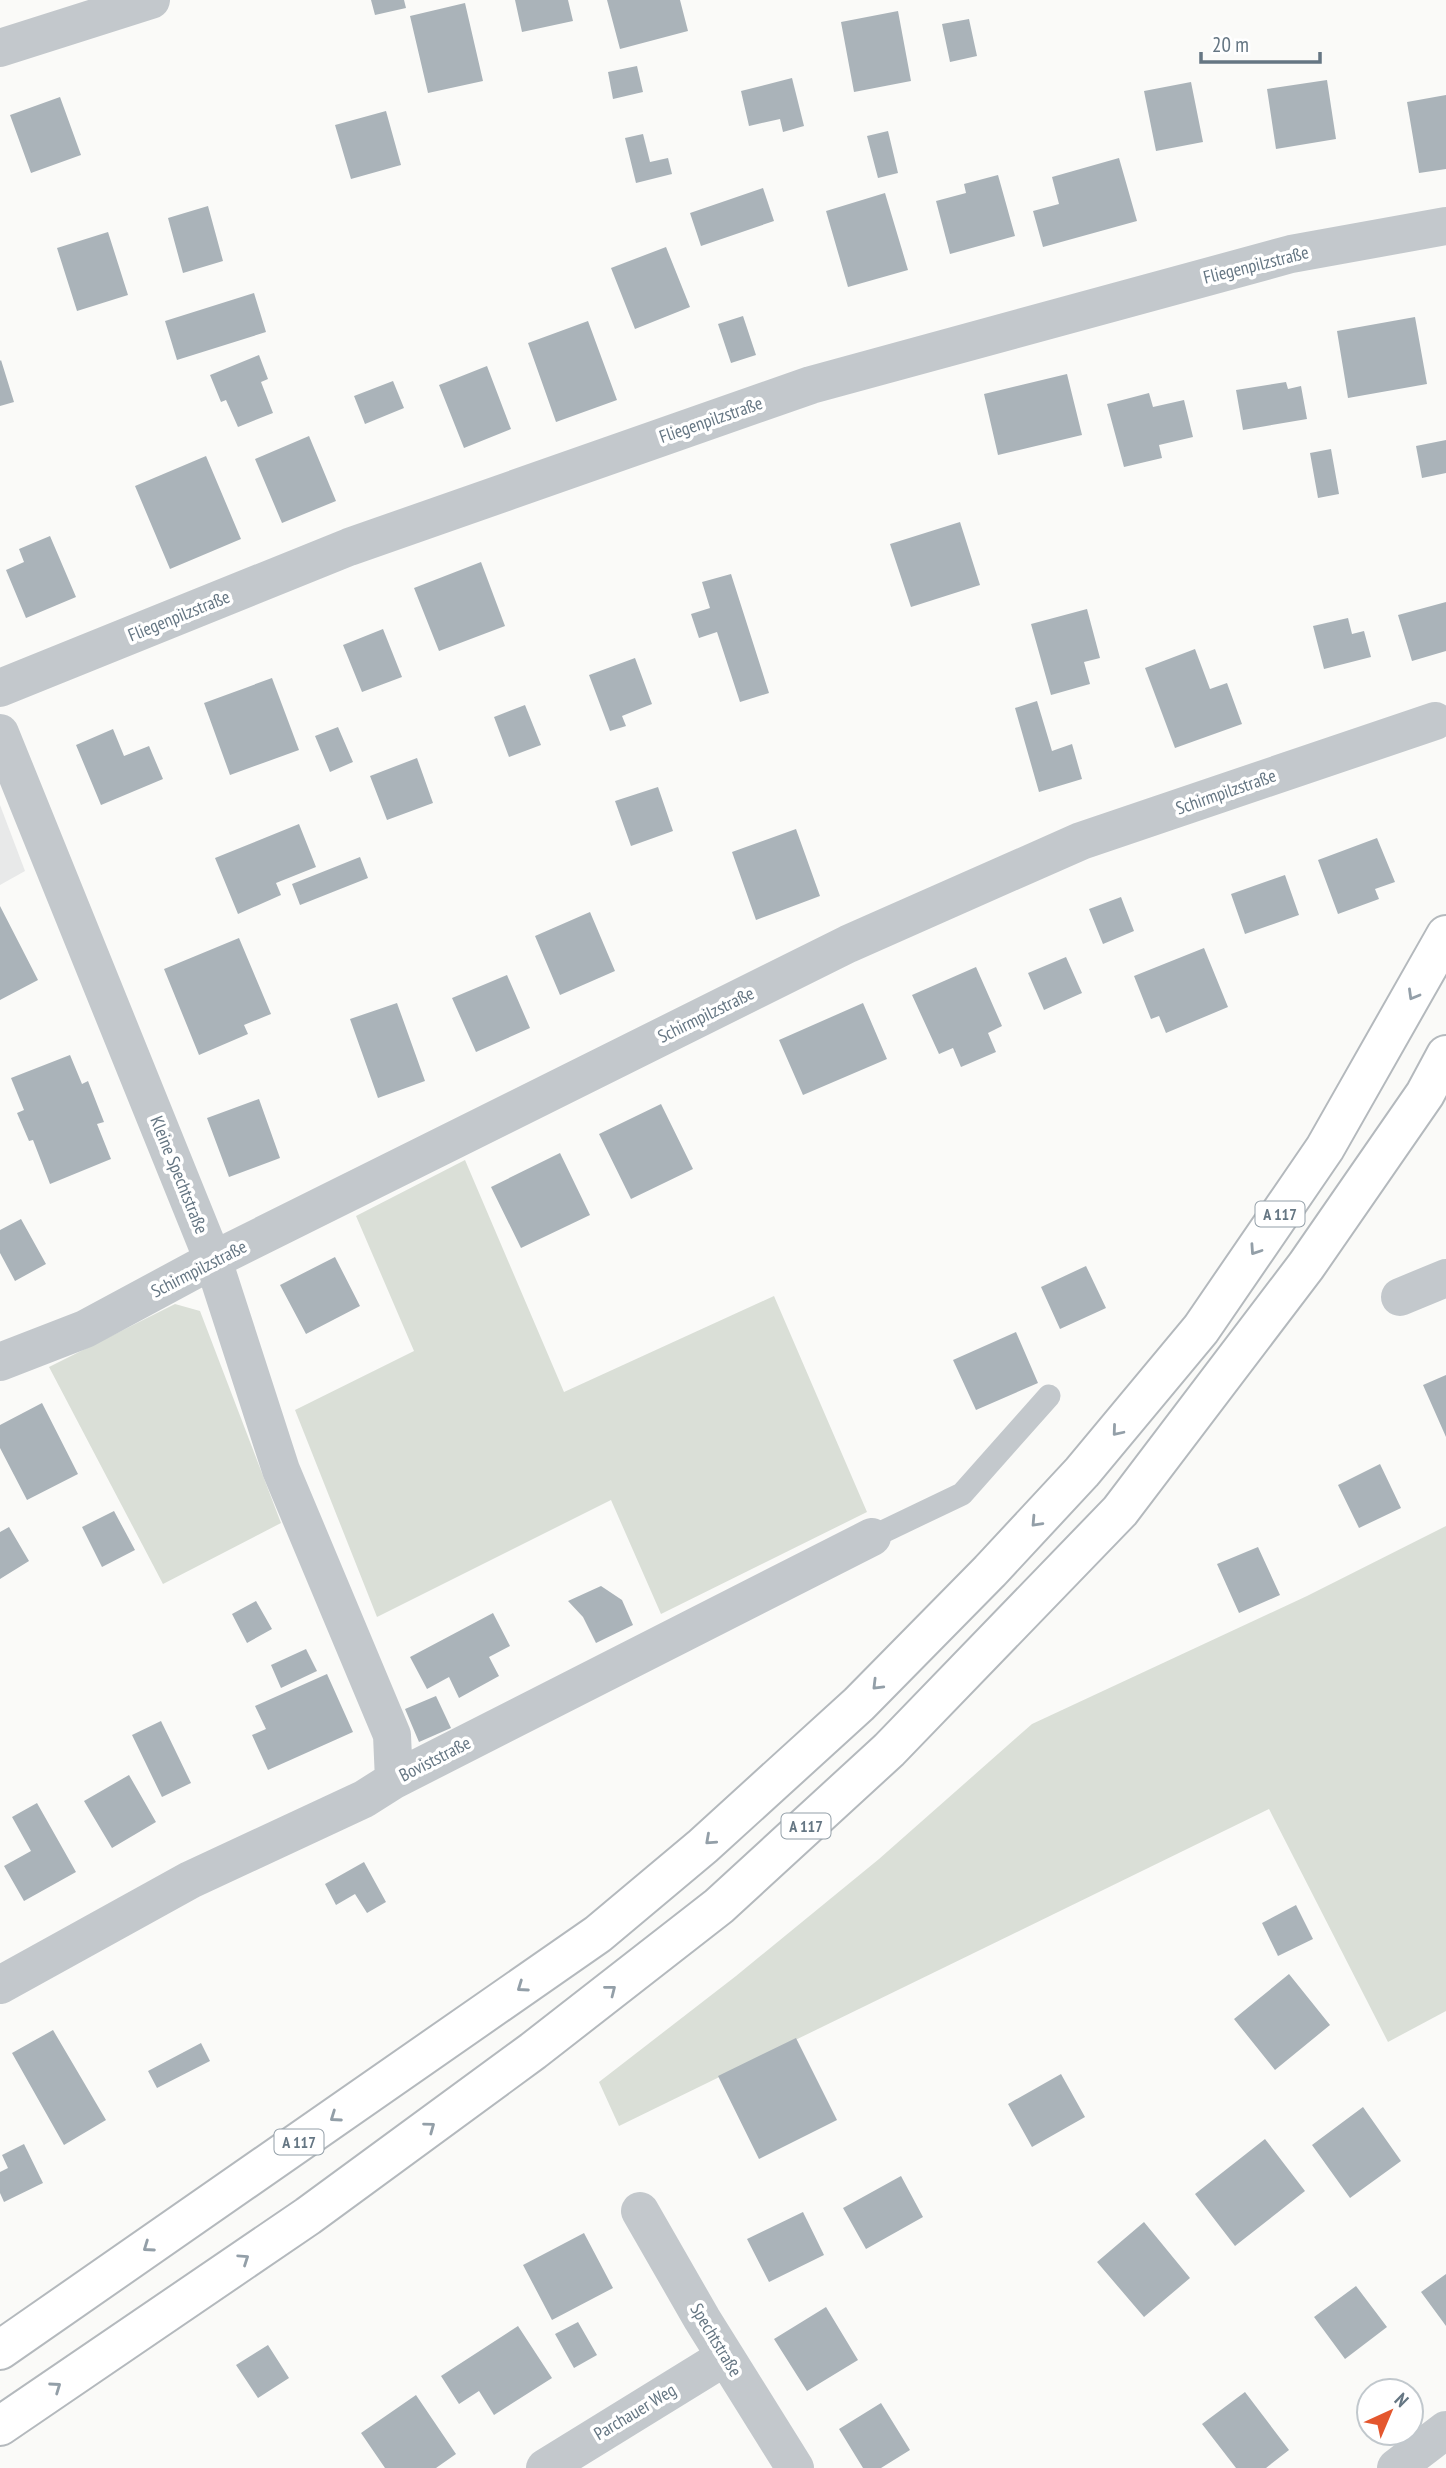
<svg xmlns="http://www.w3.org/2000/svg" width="1446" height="2468" font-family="'PT Sans Narrow',sans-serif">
<rect width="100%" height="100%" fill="#fafaf8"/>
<!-- built -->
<path fill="#e8e9e9" d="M0,805L25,871L0,885Z"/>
<!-- green -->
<path fill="#dadfd7" d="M465,1160L564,1392L774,1296L867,1512L661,1614L611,1500L377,1617L295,1410L414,1351L356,1216Z
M175,1304L200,1311L281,1523L163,1584L49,1367Z
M1446,1526V2011L1388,2042L1269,1809L619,2126L599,2082L736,1976L879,1859L1032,1724L1307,1596Z"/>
<!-- building -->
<path fill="#aab3b9" d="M371,0H404L406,8L375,15Z
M515,0H568L573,21L522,32Z
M607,0H680L688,31L620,49Z
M465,3L483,81L428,93L410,16Z
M898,11L911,81L854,92L841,22Z
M969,19L977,56L950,62L942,24Z
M637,66L643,92L613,99L608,72Z
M792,78L804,126L783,132L780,119L749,126L741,91Z
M1327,80L1336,139L1276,149L1267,89Z
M1191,82L1203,142L1156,151L1144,91Z
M1446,95V169L1419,173L1407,102Z
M60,97L81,155L31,173L10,115Z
M386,111L401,165L351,179L335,125Z
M888,131L898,173L878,178L867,136Z
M643,134L650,162L668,158L672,174L636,183L625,138Z
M1119,158L1137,221L1043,247L1033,211L1059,204L1052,177Z
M998,175L1015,236L950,254L936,201L966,193L964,184Z
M763,188L774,221L701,246L690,213Z
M885,193L908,270L848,287L826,211Z
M208,206L223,261L183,273L168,218Z
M108,232L128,295L77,311L57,248Z
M666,247L690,307L635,329L611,268Z
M254,293L266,332L177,360L165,321Z
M743,316L756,355L731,363L718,324Z
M1415,317L1427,384L1348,398L1337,331Z
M588,321L617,400L556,422L528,343Z
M259,355L268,379L261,382L273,413L238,427L226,400L221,402L210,375Z
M1,360L14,402L0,406V361Z
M487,366L511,429L464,448L439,385Z
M1067,374L1082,435L998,455L984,394Z
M393,381L404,408L365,424L354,396Z
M1286,382L1288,389L1301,386L1307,419L1243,430L1236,390Z
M1149,393L1153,407L1184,400L1193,437L1159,445L1162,458L1124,467L1107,404Z
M309,436L336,501L282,523L255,459Z
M1446,440V473L1422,478L1416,446Z
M1331,449L1339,494L1318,498L1310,453Z
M206,456L241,539L170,569L135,486Z
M960,522L980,585L911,607L890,544Z
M50,536L76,597L26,618L6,570L24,562L19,549Z
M481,562L505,626L439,651L414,588Z
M731,574L769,693L740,702L717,632L699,638L691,614L710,608L702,582Z
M1446,602V651L1412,661L1398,615Z
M1087,609L1100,658L1084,662L1090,684L1051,695L1031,624Z
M1348,618L1352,634L1364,631L1371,657L1324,669L1313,626Z
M383,629L402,677L362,692L343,645Z
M1195,649L1210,689L1227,683L1242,724L1175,748L1145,668Z
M635,658L652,704L622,716L626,726L610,731L589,675Z
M272,678L299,750L230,775L204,703Z
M1037,701L1052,751L1072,744L1082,779L1039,792L1015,708Z
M525,705L541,745L509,757L494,717Z
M338,727L353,762L330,772L315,736Z
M113,729L124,756L149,746L163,779L101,805L76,745Z
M417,758L433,803L387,820L370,776Z
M658,787L673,831L631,846L615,801Z
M299,824L316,867L276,883L281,895L238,914L215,858Z
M796,829L820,896L756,920L732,852Z
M1377,838L1395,882L1375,889L1379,899L1338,914L1318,860Z
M360,857L368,878L300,905L292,884Z
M1285,875L1299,915L1245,934L1231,894Z
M1121,897L1134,931L1103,944L1089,909Z
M0,906L38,980L0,1000Z
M590,912L615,971L560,995L535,936Z
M239,938L271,1014L244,1025L248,1034L199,1055L164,969Z
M1204,948L1228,1007L1166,1033L1159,1016L1151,1019L1134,976Z
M1066,957L1082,993L1044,1010L1028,973Z
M976,967L1002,1026L988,1033L996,1052L961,1067L953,1048L939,1054L912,995Z
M507,975L530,1028L476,1052L452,998Z
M397,1003L425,1081L378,1098L350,1019Z
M863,1003L887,1059L803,1095L779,1040Z
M70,1055L82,1084L88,1081L104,1122L97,1124L111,1159L50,1184L33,1140L29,1141L17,1113L24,1110L11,1078Z
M259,1099L280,1158L229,1177L207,1118Z
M661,1104L693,1169L631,1199L599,1134Z
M560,1153L590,1215L521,1248L491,1187Z
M21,1219L46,1264L15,1281L0,1253V1230Z
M335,1257L360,1306L306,1334L280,1285Z
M1086,1266L1106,1308L1060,1329L1041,1287Z
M1016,1332L1038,1383L976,1410L953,1360Z
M1446,1375V1437L1423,1385Z
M42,1403L78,1474L27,1500L0,1448V1425Z
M1380,1464L1401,1508L1359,1528L1338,1485Z
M114,1511L135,1550L102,1567L82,1527Z
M9,1527L29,1561L0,1579V1532Z
M1258,1547L1280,1595L1239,1613L1217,1564Z
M601,1586L622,1600L633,1625L596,1643L583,1617L568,1601Z
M256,1601L272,1629L247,1643L232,1614Z
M493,1613L510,1646L489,1657L499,1676L459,1698L449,1677L427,1689L410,1657Z
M306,1649L317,1671L281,1688L271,1665Z
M327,1674L353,1732L268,1770L252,1735L266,1729L255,1706Z
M436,1696L451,1728L419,1742L405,1709Z
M161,1721L191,1783L162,1797L132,1735Z
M129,1775L156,1822L112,1848L84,1801Z
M37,1803L76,1872L24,1901L4,1866L31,1851L12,1817Z
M364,1862L386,1902L367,1913L355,1894L336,1905L325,1884Z
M1296,1905L1313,1939L1278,1956L1262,1923Z
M1289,1974L1330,2025L1275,2070L1234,2019Z
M53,2030L106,2120L64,2145L12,2053Z
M796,2038L837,2120L759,2159L718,2076Z
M201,2043L210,2061L157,2088L148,2071Z
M1061,2074L1085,2117L1032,2147L1008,2104Z
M1363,2107L1401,2161L1350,2198L1312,2145Z
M1265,2139L1305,2191L1235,2246L1195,2194Z
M24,2144L43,2183L4,2202L0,2193V2172L8,2168L2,2155Z
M901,2176L923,2217L866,2249L843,2208Z
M803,2212L824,2255L769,2282L747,2239Z
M1144,2222L1190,2278L1144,2317L1097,2262Z
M584,2233L613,2288L552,2320L523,2265Z
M1446,2274V2326L1421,2292Z
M1356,2286L1387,2327L1345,2359L1314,2317Z
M826,2307L858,2360L807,2391L774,2339Z
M578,2322L597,2355L574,2368L555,2334Z
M518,2326L552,2378L494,2415L479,2391L459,2404L441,2376Z
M268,2345L289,2378L258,2398L236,2365Z
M1245,2392L1289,2450L1266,2468H1236L1202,2424Z
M416,2395L456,2454L436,2468H385L361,2433Z
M881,2403L910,2450L881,2468H863L839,2429Z"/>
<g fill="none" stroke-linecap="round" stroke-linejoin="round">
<defs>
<path id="highway" d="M0,2350L598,1934L703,1846L859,1704L990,1571L1082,1472L1201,1329L1325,1148L1446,935
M0,2426L308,2216L533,2051L719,1906L889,1750L1120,1511L1306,1266L1425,1094L1446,1055"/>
</defs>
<!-- highway casing -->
<use href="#highway" stroke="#b4b9bd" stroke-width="42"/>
<!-- lane -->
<path stroke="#c3c8cc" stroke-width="23" d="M872,1537L962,1494L1049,1396"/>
<!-- street -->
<path stroke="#c3c8cc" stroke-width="38" d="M0,48L151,0
M0,688L349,547L811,385L1291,254L1446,226
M0,733L213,1260L281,1470L392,1735L394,1780
M1400,1297L1446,1278
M0,1362L85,1329L213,1260L848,944L1081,841L1435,721
M0,1985L190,1880L364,1799L394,1780L872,1537
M640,2211L702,2319L795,2468
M545,2468L725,2357
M1396,2468L1446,2430"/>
<!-- highway -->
<use href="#highway" stroke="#fff" stroke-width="38"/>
</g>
<!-- one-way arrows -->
<defs><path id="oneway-chevron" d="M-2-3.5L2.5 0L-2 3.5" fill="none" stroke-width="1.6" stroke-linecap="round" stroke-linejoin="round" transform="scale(1.75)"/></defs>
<g stroke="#939fa8">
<use href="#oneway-chevron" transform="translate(1413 995) rotate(120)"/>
<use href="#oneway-chevron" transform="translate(1255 1250) rotate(124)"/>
<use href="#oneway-chevron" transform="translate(1117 1431) rotate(130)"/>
<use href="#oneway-chevron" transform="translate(1036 1522) rotate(133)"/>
<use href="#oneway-chevron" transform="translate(877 1685) rotate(135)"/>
<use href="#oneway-chevron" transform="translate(710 1840) rotate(138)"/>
<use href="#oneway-chevron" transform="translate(522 1987) rotate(145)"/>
<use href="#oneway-chevron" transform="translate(611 1990) rotate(-38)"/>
<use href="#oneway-chevron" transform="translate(335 2117) rotate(145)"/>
<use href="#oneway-chevron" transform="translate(430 2127) rotate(-36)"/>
<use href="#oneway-chevron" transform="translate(148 2247) rotate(145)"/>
<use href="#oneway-chevron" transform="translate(244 2259) rotate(-34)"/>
<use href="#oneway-chevron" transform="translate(56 2387) rotate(-35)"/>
</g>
<g text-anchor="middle" stroke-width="7" stroke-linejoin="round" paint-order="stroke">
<!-- shield labels -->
<g fill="#fff" stroke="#939fa8" stroke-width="2">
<rect x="1255.5" y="1201.5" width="49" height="25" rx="5"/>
<rect x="781.5" y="1813.5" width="49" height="25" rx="5"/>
<rect x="274.5" y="2129.5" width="49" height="25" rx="5"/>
</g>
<g font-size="16" font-weight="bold" fill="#657683">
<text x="1280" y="1220">A 117</text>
<text x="806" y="1832">A 117</text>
<text x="299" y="2148">A 117</text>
</g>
<!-- street labels -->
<g font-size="18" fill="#657683" stroke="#fff">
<text transform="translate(1256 265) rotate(-14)" y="6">Fliegenpilzstraße</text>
<text transform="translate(711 420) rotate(-19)" y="6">Fliegenpilzstraße</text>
<text transform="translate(179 616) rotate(-22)" y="6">Fliegenpilzstraße</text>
<text transform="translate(1226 792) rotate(-19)" y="6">Schirmpilzstraße</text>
<text transform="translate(706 1015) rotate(-26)" y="6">Schirmpilzstraße</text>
<text transform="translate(179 1175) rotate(68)" y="6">Kleine Spechtstraße</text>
<text transform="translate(199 1269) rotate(-27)" y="6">Schirmpilzstraße</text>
<text transform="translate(435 1759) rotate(-27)" y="6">Boviststraße</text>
<text transform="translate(716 2340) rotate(59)" y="6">Spechtstraße</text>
<text transform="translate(635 2412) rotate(-31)" y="6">Parchauer Weg</text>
</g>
</g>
<!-- north arrow -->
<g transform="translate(1390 2412) rotate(44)"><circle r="33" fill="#ffffff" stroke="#c1c8cd" stroke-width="2"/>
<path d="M0-5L12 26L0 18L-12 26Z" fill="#e4572e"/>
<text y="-10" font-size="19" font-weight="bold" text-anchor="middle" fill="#657683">N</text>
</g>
<!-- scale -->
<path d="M1201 52v10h119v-10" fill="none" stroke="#657683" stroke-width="3.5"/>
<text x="1212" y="52" font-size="21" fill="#657683" stroke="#ffffff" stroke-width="5" paint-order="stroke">20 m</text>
</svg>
